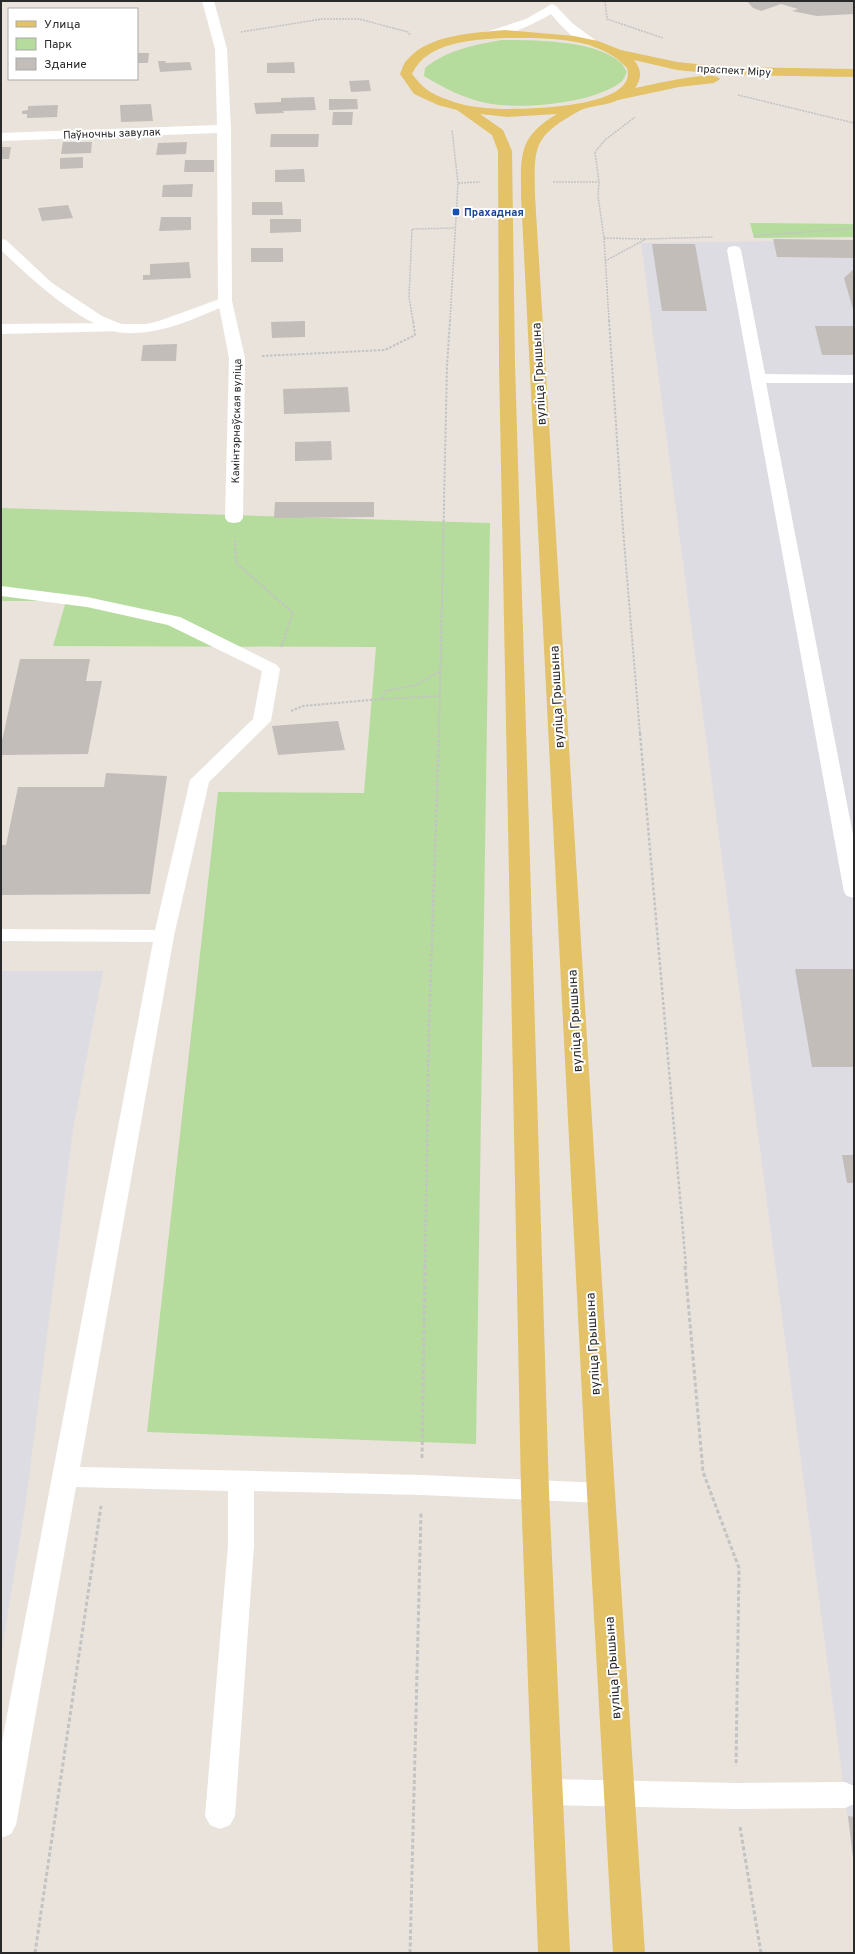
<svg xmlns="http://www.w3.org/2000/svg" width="855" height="1954" font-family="Overpass,sans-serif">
<rect width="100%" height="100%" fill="#eae3dc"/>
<!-- industrial -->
<path fill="#dedce3" d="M854,240V1865L641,243Z
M1,971H103L73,1130L26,1501L1,1656Z"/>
<!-- green -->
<path fill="#b5dc9d" d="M501,40C532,40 596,40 620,62C623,64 625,69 627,72C625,75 624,80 621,82C592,104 521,110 486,103C463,98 444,88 424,76L425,68C447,50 474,45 501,40Z
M750,223L854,224V237L754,238Z
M1,508L490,523L476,1444L147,1432L218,792L364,793L376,647L53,646L66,601H1Z"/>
<!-- building -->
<path fill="#c2bdb9" d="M747,1H854V14L817,16L792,11L798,9L781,4L761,11L753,8Z
M137,53H149L148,63H137Z
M158,61H165L166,63L190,62L192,70L160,72Z
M294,62L295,73H267V63Z
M369,80L371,91L351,92L349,81Z
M314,97L316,110L283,111L284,113L256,114L254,103L281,102V98Z
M329,99H357L358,109L329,110Z
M151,104L153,121L121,122L120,105Z
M58,105L57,117L27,118V114H22V111L28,110V106Z
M333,112H353L352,125H332Z
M271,134H319L318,147H270Z
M63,142H92L91,153L61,154Z
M187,142L186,154L156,155L158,143Z
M1,147H11L9,159H1Z
M83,157V168L60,169V158Z
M185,160H214V172H184Z
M304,169L305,182H275V170Z
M193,184L192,197H162L163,185Z
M252,202H282L283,215H252Z
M68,205L73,218L42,221L38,208Z
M161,217H191V230L159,231Z
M270,219H301V232L270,233Z
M773,239L854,240V258L777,257Z
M652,244H695L707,311H662Z
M251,248H283V262H251Z
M189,262L191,278L143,280V275H150V264Z
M854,269V313L844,278Z
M305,321V337L272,338L271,322Z
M815,326H854V355H822Z
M177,344L176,361H141L143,345Z
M348,387L350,412L284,414L283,389Z
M331,441L332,460L295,461V442Z
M275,502H374V517L274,518Z
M20,659H90L86,681H102L88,754L1,755V745Z
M338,721L345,750L278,755L272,726Z
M106,773L167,776L150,894L1,895V845H6L18,787H104Z
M795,969H854V1067H812Z
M842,1155H854V1183H847Z
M848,1816L854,1817V1857H853Z"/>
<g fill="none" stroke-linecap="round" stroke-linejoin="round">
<!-- path-far3 -->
<path stroke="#c3c3c3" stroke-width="1.5" stroke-dasharray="2 1" stroke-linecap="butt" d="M605,1L607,19L663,38
M241,32L322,19H359L408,32L410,35
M738,95L854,123
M553,182H599
M458,183L480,182
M754,236L854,228
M604,238L645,239
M605,261L646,239L713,237
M413,321L409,297L412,229L455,228
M450,321L458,183L452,130
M609,321L604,238L598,196L599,182L595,152L605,140L635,117"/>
<!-- path-far2 -->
<path stroke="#c3c3c3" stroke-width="2" stroke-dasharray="2.5 1.5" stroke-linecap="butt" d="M609,320L623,529L640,734
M262,356L385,350L415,335L413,320
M235,540L236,563L293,613L281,647
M382,699L440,696
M291,711L303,706L381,699L386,691L416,685L440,671
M439,734L447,366L450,320"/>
<!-- path-far1 -->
<path stroke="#c3c3c3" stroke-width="2.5" stroke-dasharray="3 2" stroke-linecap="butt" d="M640,733L686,1267
M425,1267L429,1026L439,733"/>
<!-- path -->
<path stroke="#c3c3c3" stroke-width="3" stroke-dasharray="4 2.5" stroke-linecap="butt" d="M685,1266L703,1472L739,1568L736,1766
M422,1458L425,1266
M740,1827L761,1953
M35,1953L101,1506
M410,1953L421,1513"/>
<!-- lane -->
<path fill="#fff" fill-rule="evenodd" d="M1,239L6,240L52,283L102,316L121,324H146L159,321L225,297L230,298L232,301L230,304C203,314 175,329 147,332C138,333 125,334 117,332C77,322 30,278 1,250Z
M734,246L739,247L741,250L765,374L854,375V383H766L854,840V898L847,896L844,892L727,250L729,247Z
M1,586L87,597L180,617L277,665L280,669L271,721L209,782L174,936L80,1467L422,1475L601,1483L610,1486L614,1493L610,1500L601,1503L422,1495L254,1491V1545L235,1816L230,1825L220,1829L210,1825L205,1816L228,1545V1491L76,1487L16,1825L11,1834L1,1838V1747L153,942L1,941V929L155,930L190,780L253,719L262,671L168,625L87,607L1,596Z
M548,1779L735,1783L845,1782L854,1786V1804L845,1808L735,1809L548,1805L538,1801L533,1792L538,1783Z"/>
<!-- street -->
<path fill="#fff" fill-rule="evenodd" d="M202,1H214L227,49L231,129L232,301L245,358L243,518L240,522L234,523L228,522L225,518L229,358L218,301L217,133L1,141V133L217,125L215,49Z
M119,323L124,325L127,328L124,331L1,334V324Z"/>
<!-- secondary -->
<path fill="#fff" fill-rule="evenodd" d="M552,4L556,6L572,23L595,40L597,43L595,46C582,49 559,24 551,14C538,22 497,42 483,39L481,36L483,33L526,19Z"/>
<!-- primary -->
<path fill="#e3c268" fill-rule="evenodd" d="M505,30L574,36L598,41L621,50L677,62L727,67L854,69V77L727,75L677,70L634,60C642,70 642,78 635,88C648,86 714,69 720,79L714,83L679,87L618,100C606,106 591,105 579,111C533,137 534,145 535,196L615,1493L645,1953H613L587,1493L521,196C521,155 518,137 557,114L508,117L480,114L503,130L512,151L515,364L549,1492L570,1953H538L521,1492L499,364L498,151L492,135L457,110L438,105L414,94L400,74C402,70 403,64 407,60C429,34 474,33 505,30ZM505,38C544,38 599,36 627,68C639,107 532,109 509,109C489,109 464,107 446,99C429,93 423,88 412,74C427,41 473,40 505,38Z"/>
</g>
<!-- markers -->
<rect fill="#1a4fb4" stroke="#fff" stroke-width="1.5" x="452" y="208" width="8" height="8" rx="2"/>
<g text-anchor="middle" stroke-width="4" stroke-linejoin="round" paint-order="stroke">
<!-- far-street labels -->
<g font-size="11" fill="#292929" stroke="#fff">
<text transform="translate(734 70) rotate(3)" y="4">праспект Міру</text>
<text transform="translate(112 133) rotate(-2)" y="4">Паўночны завулак</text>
<text transform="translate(236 421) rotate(-89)" y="4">Камінтэрнаўская вуліца</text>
</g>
<!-- far-transit labels -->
<g font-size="11" font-weight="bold" fill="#164399" stroke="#fff" text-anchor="start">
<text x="464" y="216">Прахадная</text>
</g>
<!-- street labels -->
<g font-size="13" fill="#292929" stroke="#fff">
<text transform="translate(538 374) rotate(-93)" y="5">вуліца Грышына</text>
<text transform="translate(556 697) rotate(-93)" y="5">вуліца Грышына</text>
<text transform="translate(574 1021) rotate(-93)" y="5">вуліца Грышына</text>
<text transform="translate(592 1344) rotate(-93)" y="5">вуліца Грышына</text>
<text transform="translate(612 1668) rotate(-94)" y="5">вуліца Грышына</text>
</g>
</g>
<!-- border -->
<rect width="855" height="1954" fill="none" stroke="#292929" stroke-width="4"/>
<!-- legend -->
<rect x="8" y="8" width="130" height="72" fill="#ffffff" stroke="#a9a9a9"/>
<rect x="16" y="21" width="20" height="6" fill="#e3c268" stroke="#a9a9a9"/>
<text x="44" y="28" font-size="12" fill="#292929">Улица</text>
<rect x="16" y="38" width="20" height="12" fill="#b5dc9d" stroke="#a9a9a9"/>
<text x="44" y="48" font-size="12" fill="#292929">Парк</text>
<rect x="16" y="58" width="20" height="12" fill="#c2bdb9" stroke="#a9a9a9"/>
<text x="44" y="68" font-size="12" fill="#292929">Здание</text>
</svg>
